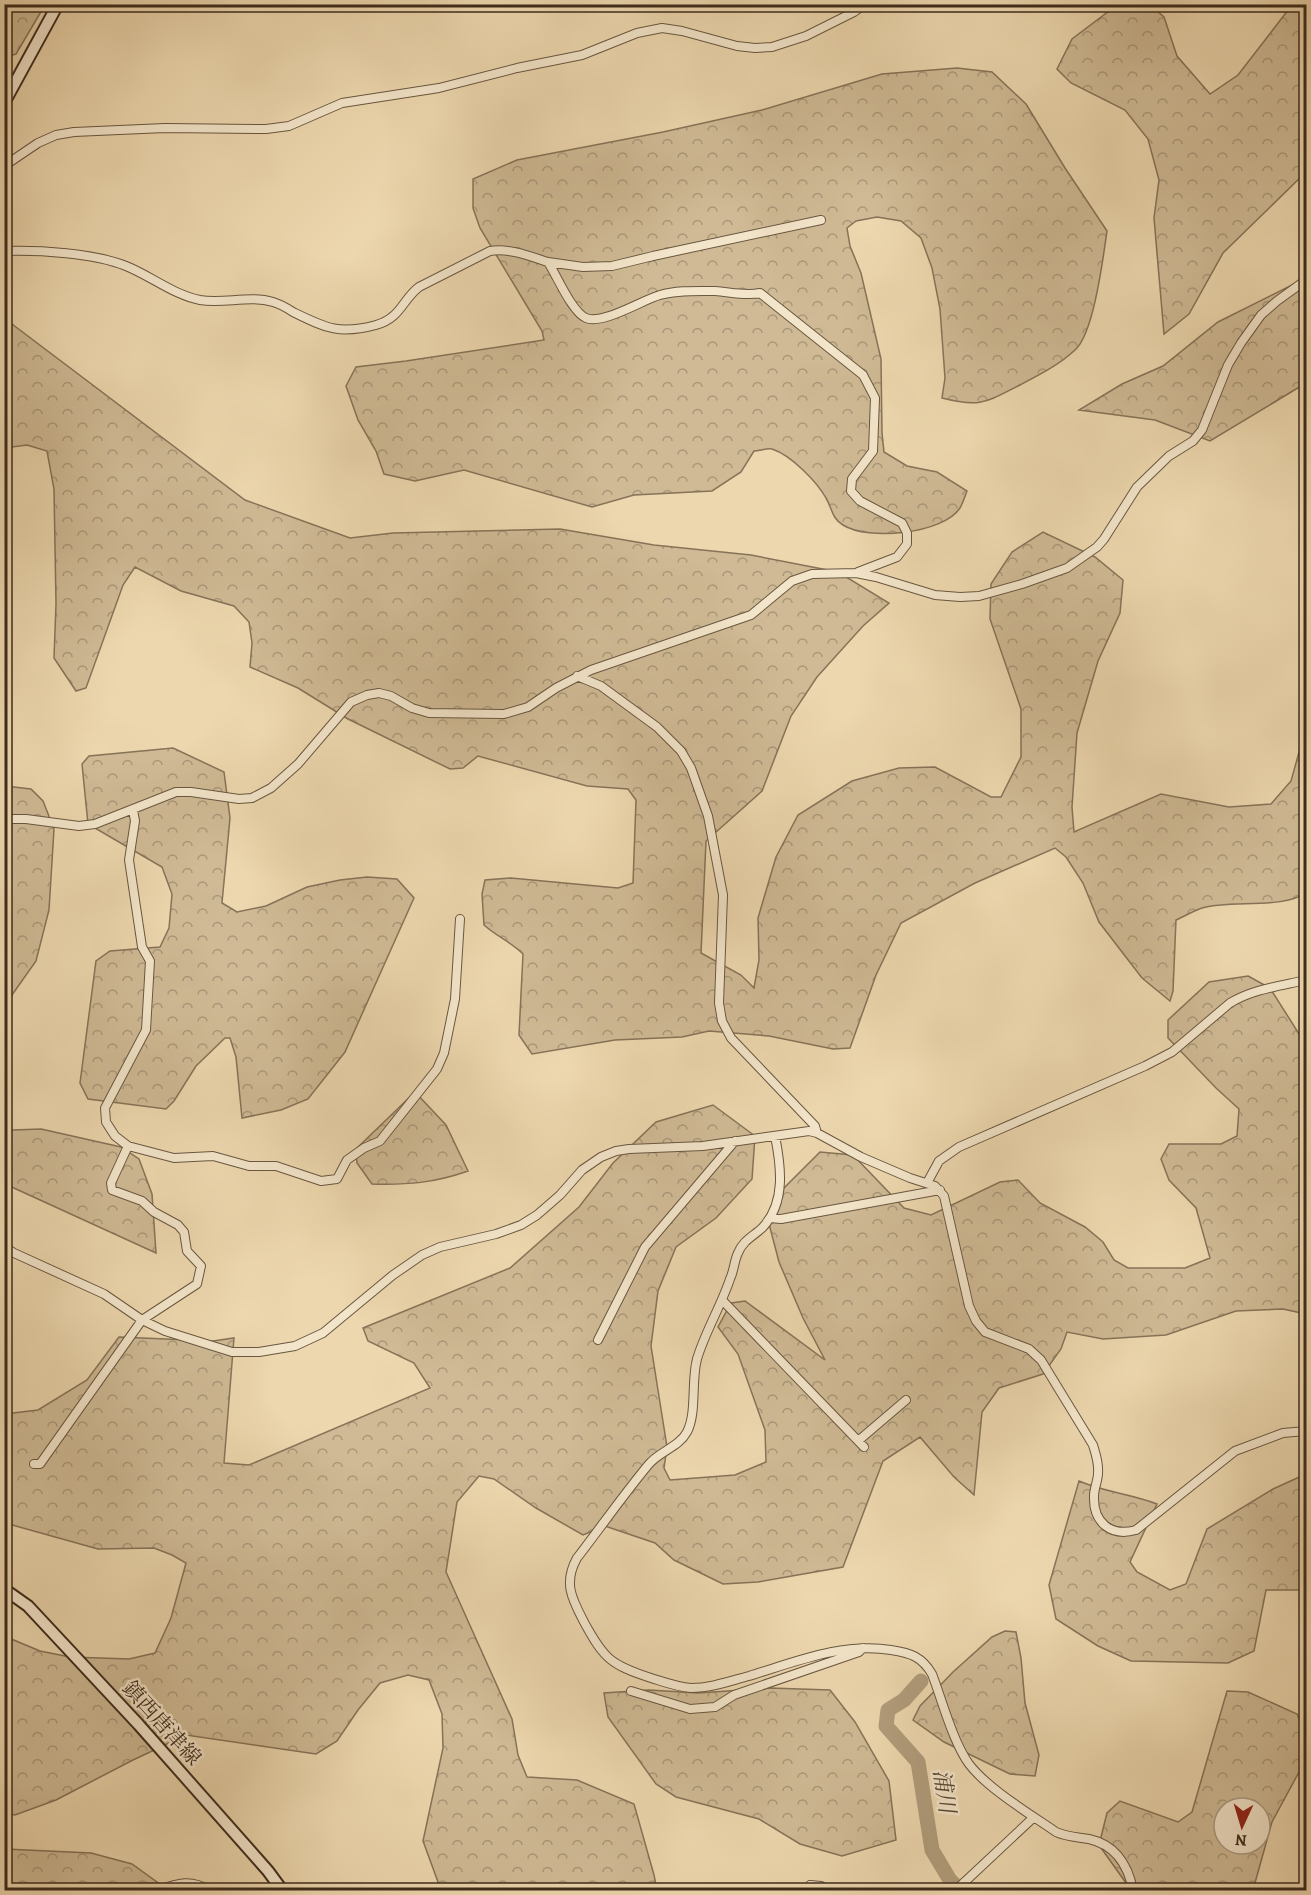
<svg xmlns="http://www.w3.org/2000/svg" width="1311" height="1895" font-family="Alegreya,'Noto Serif JP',serif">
<defs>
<pattern id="forest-crowns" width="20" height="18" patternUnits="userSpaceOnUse" patternTransform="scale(1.5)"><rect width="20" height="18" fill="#cfba95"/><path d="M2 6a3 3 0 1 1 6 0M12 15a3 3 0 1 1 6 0" fill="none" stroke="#a99779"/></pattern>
</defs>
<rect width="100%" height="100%" fill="#edd7ae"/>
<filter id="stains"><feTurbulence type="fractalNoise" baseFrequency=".00333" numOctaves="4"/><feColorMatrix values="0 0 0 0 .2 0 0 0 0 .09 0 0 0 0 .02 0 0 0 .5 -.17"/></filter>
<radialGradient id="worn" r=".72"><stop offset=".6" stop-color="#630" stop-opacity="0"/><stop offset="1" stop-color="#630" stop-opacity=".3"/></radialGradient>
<!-- forest -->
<path fill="url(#forest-crowns)" stroke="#867358" stroke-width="1.5" fill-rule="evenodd" d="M5,4L45,5L16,54L5,57Z
M1117,5H1150L1164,17L1177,56L1210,94L1238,75L1292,5H1306V172L1223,253L1189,314L1164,334L1154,218L1159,180L1148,139L1125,110L1071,83L1057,69L1072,39Z
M957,68L992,72L1026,104L1065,168L1107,231C1103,258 1094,333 1075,350C1059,365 1039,375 1020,385C986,402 981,408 942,398L945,378L940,309L932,268L921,238L901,221L877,217L856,221L847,228L850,246L861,273L881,359L882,433L884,452L907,466L937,472L967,491C965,496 963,503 960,508C943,534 868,541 843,525C832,519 832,508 826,498C817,482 791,455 772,449C767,448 759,451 754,451L741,472L712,491L634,495L592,507L464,470L415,481L384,474L376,451L358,420L346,386L356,367L406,361L544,340L542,331L480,228L473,208V179L517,160L663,132L762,110L882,74Z
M1306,278V383L1210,441L1155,420L1079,410L1122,384L1163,366L1218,322Z
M4,318L245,500L350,538L393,533L560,529L654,545L751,555L838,572L889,603L863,626L817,677L791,716L762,791L706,841L701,953L741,975L754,988L759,960L758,918L776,857L798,815L852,781L899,768L935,767L991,797H1001L1021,757V709L990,619L991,584L1012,552L1043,532L1095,557L1123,580L1120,613L1098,661L1077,733L1072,807L1074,832L1161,794L1229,807L1271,804L1291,781L1303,738L1304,701L1306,694V892C1286,910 1228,899 1202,908C1193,911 1185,916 1176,920L1173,991L1170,1001L1142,978L1099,922L1083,883L1066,857L1055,848L975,883L901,923L876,975L850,1048L833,1049L769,1036L709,1031L682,1037L615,1040L532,1054L519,1035L523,954C511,942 496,936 484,925L482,894L485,880L511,878L618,888L633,883L636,800L628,789L587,786L478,756L463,768L450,769L348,719L298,688L250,667L252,643L249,622L234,606L181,591L135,567L123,585L86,688L76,691L54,658L56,604L54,489L47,451L27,445L5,448Z
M173,748L224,772L230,818L222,903L237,912L266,906L307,887L340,880L367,877L397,879L414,898L345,1052L308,1099L281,1110L242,1118L236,1057L230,1038H225L196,1066L174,1101L166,1109L88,1099L80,1083L96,961L110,951L160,947L169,928L172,894L162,867L88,824L82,764L89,756Z
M5,786L31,789L43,801L54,829L49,910L36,961L12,995L5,1010Z
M1248,976L1270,988L1306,1045V1314L1283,1309L1236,1311L1166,1335L1103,1339L1067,1332L1061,1349L1043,1374L999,1388L982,1412L974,1495L954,1477L920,1437L883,1461L843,1567L758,1582L723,1584L674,1560L655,1543L605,1526L583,1535L536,1508L494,1479L479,1476L457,1502L446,1572L512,1719L518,1755L527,1777L577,1780L634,1804L654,1875L657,1890H439L438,1882L423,1841L443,1748L442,1714L429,1680L408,1675L380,1683L358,1710L337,1741L316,1754L186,1735L133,1760L56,1800L15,1815L5,1813L4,1636L40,1651L70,1657L129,1659L155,1653L171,1618L186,1563L172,1555L154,1548L98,1549L5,1523V1414L38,1410L87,1380L119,1337L213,1341L234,1338L224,1463L249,1465L430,1388L414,1363L368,1341L363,1328L510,1268L579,1207L613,1163L656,1122L713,1105L755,1136L752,1179L716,1218L676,1247L658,1291L651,1346L667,1447L664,1468L670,1480L735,1475L766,1462L765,1430L738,1354L718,1327L731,1303L745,1301L825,1360L803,1318L779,1262L768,1220L783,1189L820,1152L853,1155L904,1208L931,1215L1000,1182L1018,1180L1040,1203L1085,1227L1103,1242L1114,1260L1128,1268H1185L1210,1258L1196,1208L1169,1180L1161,1159L1169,1144H1221L1237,1136L1239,1109L1216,1088L1168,1038V1020L1209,982Z
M415,1092L446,1125L468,1171C434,1183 408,1185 372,1184L357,1163L356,1149Z
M41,1129L121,1147L139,1159L152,1194L156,1253L5,1184V1134L13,1130Z
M1306,1474V1590H1266L1254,1651L1228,1663L1131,1661L1098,1646L1056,1619L1049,1585L1079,1481C1104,1492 1131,1494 1157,1504L1130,1562L1137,1572L1170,1590L1186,1584L1207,1529L1273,1489Z
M1005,1631L1016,1632L1021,1658L1025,1703L1039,1755L1035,1776L1010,1774L944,1742L913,1720L920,1706L953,1672L992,1637Z
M770,1688L830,1690L855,1722L889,1781L896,1840L842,1856L800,1844L759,1819L676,1797L656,1784L608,1717L604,1693L649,1690L698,1693Z
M1227,1691L1248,1692L1297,1714L1306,1734V1759L1272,1822L1253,1890H1131L1099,1845L1107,1813L1120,1801L1178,1822L1192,1812ZM1224,1808H1260V1844H1224Z
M5,1849L91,1853L132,1864L168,1890H5Z"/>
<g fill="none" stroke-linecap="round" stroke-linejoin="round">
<!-- river -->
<path stroke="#b19d7c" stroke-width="15" d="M921,1681L904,1700L888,1710L886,1726L918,1762L932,1850L950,1880L960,1890"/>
<defs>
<path id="minor" d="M4,166L38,143L56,135L74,132L165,128L266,129L289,126L342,103L439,88L517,68L582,55L637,33L662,28L682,31L737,46L755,48L772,47L806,36L854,12L865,4
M4,251C39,250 94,253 126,266C151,276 174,295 200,300C224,304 250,295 273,302C280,304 287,308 293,312C326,328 339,335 376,325C401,318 402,300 419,287L490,251C510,248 529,256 548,262C557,276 572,312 586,318C603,325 642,300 660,295C677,290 697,291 715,291C730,292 745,296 760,293L863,375L875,398L873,451L852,479L851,491L860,501L902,523L907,533V544L897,557L858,572
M548,262L583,267L612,266L653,256L821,220
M577,676L601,686L657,727L681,751L691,768L708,816L723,895L719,1003L722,1021L731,1038L815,1126L817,1133
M133,810L135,821L129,860L142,947L150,961L146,1030L105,1108L106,1122L115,1136L128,1146L174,1158L213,1156L249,1166H276L321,1181L337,1179L347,1160L364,1148L380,1141L437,1069L444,1053L455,999L460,919
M4,819H26L79,826L95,824L176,792H191L239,799L252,798L271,788L298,764L351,702L367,695L379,693L391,696L412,708L429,713L504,714L528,707L556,688L591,670L751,615L792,581L812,574L856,573L876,577L935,595L960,597L979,596L1022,584L1067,568L1097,547L1104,539L1137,487L1169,456L1193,441L1202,430L1228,365L1241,343L1261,315L1277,301L1306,280
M775,1136C781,1166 786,1202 763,1227C754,1236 743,1240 738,1253C734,1261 734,1271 730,1279C721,1306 705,1332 697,1359C691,1381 697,1413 687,1432C679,1447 660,1451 649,1464C624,1494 601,1527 577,1558C563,1583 572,1599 584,1622C604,1659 611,1665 651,1678C664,1682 677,1687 691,1688C711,1688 730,1681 749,1676C795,1662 843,1642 891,1650C911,1653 922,1657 932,1674C942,1700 953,1742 969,1764C987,1788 1030,1814 1056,1832C1067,1837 1077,1837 1089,1839C1116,1845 1128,1865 1133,1890
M927,1183L939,1161L959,1147L1145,1066L1172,1052L1230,1003C1253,989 1280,986 1306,980
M770,1218L781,1219L940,1190
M4,1246L14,1253L104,1294L142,1320L165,1331L232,1352H259L295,1346L323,1333L393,1275L422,1255L440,1247L496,1234L521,1225L537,1215L560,1195L582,1170L601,1157L616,1151L629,1149L703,1146L809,1131L817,1133L861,1157L910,1178L935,1186L944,1196L969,1306L976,1321L985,1332L1029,1349L1041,1360L1093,1445C1096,1455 1099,1463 1098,1473C1098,1481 1094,1488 1094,1496C1093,1523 1111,1537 1136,1530L1235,1451L1283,1433L1306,1431
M722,1300L864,1447
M598,1340L645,1247L735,1141
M858,1441L906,1400
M34,1464H40L142,1320L197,1284L201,1266L187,1251L184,1232L178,1225L154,1212L142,1201L112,1190L111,1183L128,1146
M631,1691L690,1709L715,1707L734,1695L859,1652L863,1648
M810,1885L821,1886L826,1890
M4,1889L29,1890
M159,1890C178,1883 191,1879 209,1890
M956,1890L1034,1817"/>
<path id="secondary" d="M4,103L58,4
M4,1589L28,1606L139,1725L268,1871L282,1890"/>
</defs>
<!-- minor casing -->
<use href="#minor" stroke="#695740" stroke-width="10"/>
<!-- secondary casing -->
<use href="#secondary" stroke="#3d2c1c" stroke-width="14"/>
<!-- minor -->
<use href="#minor" stroke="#f3e5ca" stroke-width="8"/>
<!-- secondary -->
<use href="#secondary" stroke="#f3e5ca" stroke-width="10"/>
</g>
<g text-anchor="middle" stroke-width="5" stroke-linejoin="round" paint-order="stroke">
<!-- street labels -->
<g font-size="21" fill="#3d2c1c" stroke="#f3e5ca">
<text transform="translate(162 1723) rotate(48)" y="7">鎮西唐津線</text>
</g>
<!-- water labels -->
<g font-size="22" font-style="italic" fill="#5a4834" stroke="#f3e5ca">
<text transform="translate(945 1791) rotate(81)" y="8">浦川</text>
</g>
</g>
<!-- margin -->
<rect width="1311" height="1895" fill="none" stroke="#edd7ae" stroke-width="24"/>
<rect x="6" y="6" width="1299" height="1883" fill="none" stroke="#3d2c1c" stroke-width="3"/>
<rect x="12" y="12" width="1287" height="1871" fill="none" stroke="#3d2c1c" stroke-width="1.5"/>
<!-- north arrow -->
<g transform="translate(1242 1826) rotate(184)"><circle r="28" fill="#f3e5ca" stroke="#aa9b84" stroke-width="1.5"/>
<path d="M0-4.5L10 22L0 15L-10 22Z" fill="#8f2418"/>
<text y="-9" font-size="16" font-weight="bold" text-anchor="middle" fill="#3d2c1c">N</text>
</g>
<rect width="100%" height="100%" filter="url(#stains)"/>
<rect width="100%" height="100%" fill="url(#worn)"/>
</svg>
